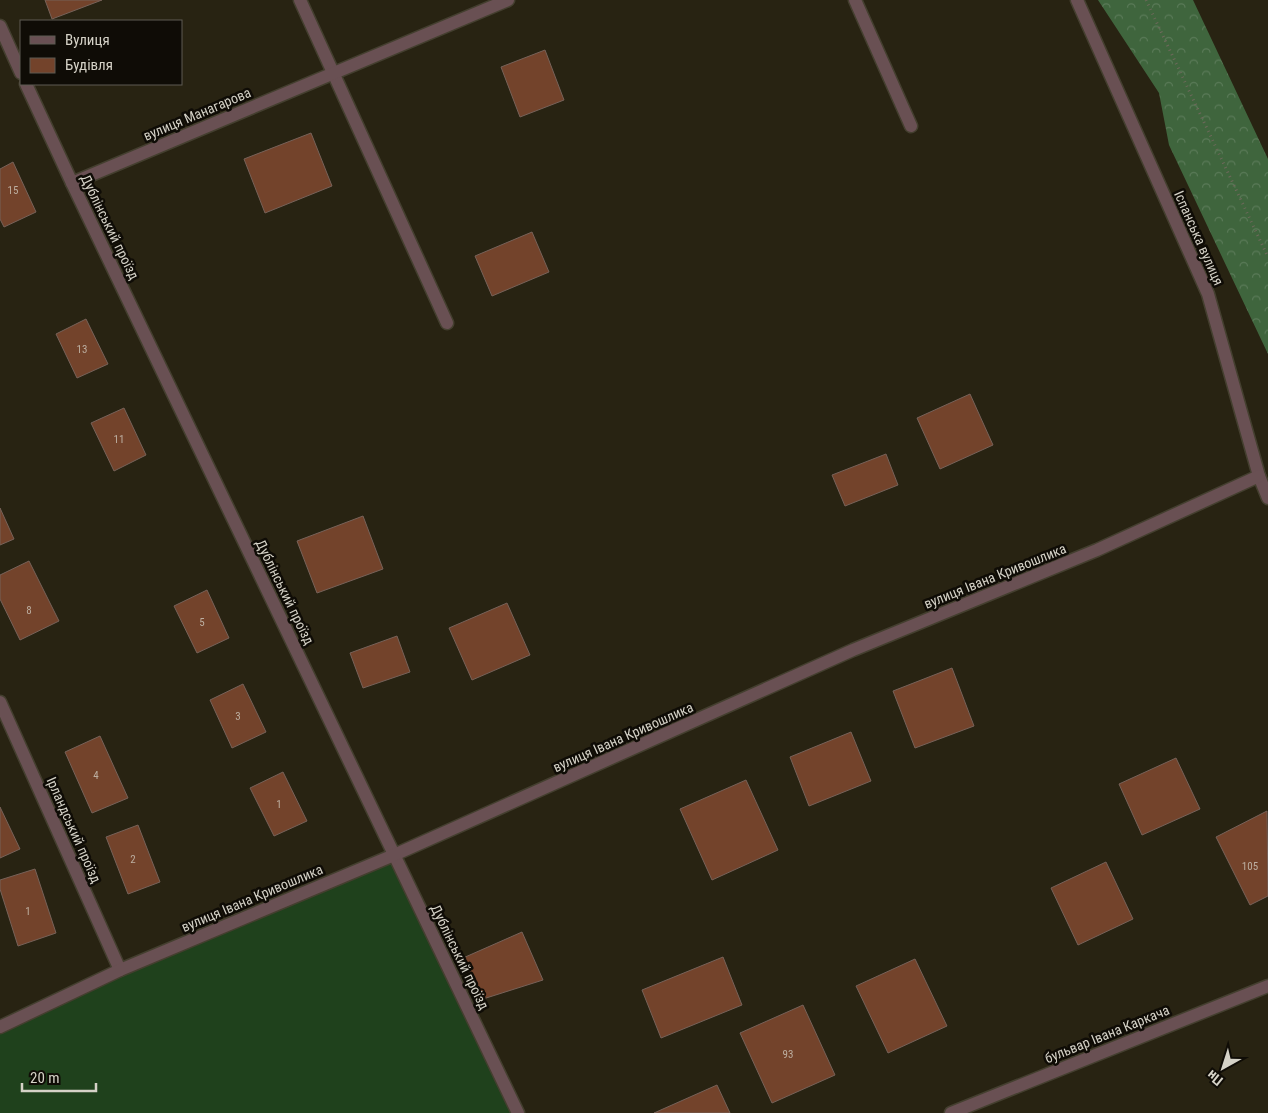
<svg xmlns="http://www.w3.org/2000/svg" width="1268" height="1113" font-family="'Roboto Condensed',sans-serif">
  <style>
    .grass { fill: #1f411c }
    .forest { fill: url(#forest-crowns) }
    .building { fill: #73432b; stroke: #776259 }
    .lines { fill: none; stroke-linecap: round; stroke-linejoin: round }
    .lane-casing { stroke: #443f2f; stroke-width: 15 }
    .street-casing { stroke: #443f2f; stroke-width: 15 }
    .path { stroke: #6d695b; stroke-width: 3; stroke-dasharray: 1 4; stroke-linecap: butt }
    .lane { stroke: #695053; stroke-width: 12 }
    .street { stroke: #695053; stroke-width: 12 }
    .labels { text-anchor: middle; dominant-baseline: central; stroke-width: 5; stroke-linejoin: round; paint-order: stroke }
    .number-label { font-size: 11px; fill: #bcaea0 }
    .street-label { font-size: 14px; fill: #d5d2c7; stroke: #0f0c06 }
  </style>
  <defs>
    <pattern id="forest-crowns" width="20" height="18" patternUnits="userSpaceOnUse" patternTransform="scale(1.25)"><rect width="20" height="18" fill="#3f653d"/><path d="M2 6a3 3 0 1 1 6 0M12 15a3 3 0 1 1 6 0" fill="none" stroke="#5a7a58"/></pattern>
  </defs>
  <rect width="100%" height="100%" fill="#282312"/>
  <polygon class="grass" points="394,855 518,1113 0,1113 0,1030"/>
  <polygon class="forest" points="1098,0 1193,0 1268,159 1268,354 1169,145 1159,93"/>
  <g class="building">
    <polygon points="45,0 102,0 52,19"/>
    <polygon points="545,50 564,100 520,117 501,67"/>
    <polygon points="311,133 332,186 265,213 244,159"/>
    <polygon points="13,162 36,212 4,227 0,219 0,169"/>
    <polygon points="532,232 549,272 492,296 475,256"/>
    <polygon points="86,319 108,364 77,378 56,334"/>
    <polygon points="970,394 993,445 940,469 917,418"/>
    <polygon points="124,408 146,455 114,471 91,423"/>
    <polygon points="886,454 898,485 845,506 832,475"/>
    <polygon points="0,508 14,539 0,545"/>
    <polygon points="363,516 383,569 317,593 297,541"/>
    <polygon points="29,561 59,621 20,640 0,599 0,575"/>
    <polygon points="207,590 229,638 197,653 174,606"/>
    <polygon points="507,603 530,655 472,680 449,628"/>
    <polygon points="397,636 410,672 363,688 350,653"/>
    <polygon points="952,668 974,726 915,748 893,691"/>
    <polygon points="243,684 266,732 232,748 210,700"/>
    <polygon points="851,732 871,781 809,806 790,757"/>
    <polygon points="100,736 128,798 92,813 65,752"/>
    <polygon points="1176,758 1200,809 1142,835 1119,784"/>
    <polygon points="283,772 307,821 274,836 250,788"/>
    <polygon points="746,780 778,850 712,880 680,809"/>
    <polygon points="0,807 20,849 0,858"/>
    <polygon points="1267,811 1268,896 1250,905 1216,837"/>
    <polygon points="138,825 160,882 128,894 106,837"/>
    <polygon points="1106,862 1133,919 1078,945 1051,888"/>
    <polygon points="35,869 56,933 18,946 0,889 0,880"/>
    <polygon points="522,932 543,980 483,999 463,958"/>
    <polygon points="723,957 742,1005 661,1038 642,990"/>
    <polygon points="915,959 947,1026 888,1053 856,986"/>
    <polygon points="803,1005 835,1075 772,1103 740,1033"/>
    <polygon points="717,1085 730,1113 654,1113"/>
  </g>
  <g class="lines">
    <g class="lane-casing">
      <polyline id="lane" points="855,0 911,126"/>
    </g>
    <g class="street-casing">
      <g id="street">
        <polyline points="300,0 447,323"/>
        <polyline points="1077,0 1208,294 1259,476 1268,498"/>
        <polyline points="0,26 21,73"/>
        <polyline points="26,84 72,183 518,1113"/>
        <polyline points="72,183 508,0"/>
        <polyline points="0,702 120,970"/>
        <polyline points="0,1027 120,970 394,855 853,650 1097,550 1259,476"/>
        <polyline points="951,1113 1268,986"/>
      </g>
    </g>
    <polyline class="path" points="1146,0 1268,257"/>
    <use href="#lane" class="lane"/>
    <use href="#street" class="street"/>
  </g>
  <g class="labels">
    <g class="number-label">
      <text x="13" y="190">15</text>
      <text x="82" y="349">13</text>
      <text x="119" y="439">11</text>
      <text x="29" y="610">8</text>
      <text x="202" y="622">5</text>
      <text x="238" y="716">3</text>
      <text x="96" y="775">4</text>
      <text x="279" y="804">1</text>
      <text x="133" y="859">2</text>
      <text x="1250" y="866">105</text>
      <text x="28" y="911">1</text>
      <text x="788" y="1054">93</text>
    </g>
    <g class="street-label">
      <text transform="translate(197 114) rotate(-23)">вулиця Манагарова</text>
      <text transform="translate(110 227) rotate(64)">Дублінський проїзд</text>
      <text transform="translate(1199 238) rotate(66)">Іспанська вулиця</text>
      <text transform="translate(995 576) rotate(-22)">вулиця Івана Кривошлика</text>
      <text transform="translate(285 592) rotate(64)">Дублінський проїзд</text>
      <text transform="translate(623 737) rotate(-24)">вулиця Івана Кривошлика</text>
      <text transform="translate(74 830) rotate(66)">Ірландський проїзд</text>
      <text transform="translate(252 898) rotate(-23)">вулиця Івана Кривошлика</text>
      <text transform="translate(460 957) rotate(64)">Дублінський проїзд</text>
      <text transform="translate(1107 1034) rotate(-22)">бульвар Івана Каркача</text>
    </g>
  </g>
  <rect x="20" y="20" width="162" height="65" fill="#0f0c06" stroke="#5e5b53"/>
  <rect x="30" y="36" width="25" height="8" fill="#695053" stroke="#5e5b53"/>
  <text x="65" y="45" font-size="15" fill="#d5d2c7">Вулиця</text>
  <rect x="30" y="58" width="25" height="15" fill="#73432b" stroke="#5e5b53"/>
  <text x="65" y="70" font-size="15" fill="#d5d2c7">Будівля</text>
  <g transform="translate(1223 1068) rotate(219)" stroke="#0f0c06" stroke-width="4" paint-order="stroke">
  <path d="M0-4L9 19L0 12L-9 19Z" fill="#d5d2c7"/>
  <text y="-8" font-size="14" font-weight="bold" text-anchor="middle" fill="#d5d2c7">Пн</text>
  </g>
  <path d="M22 1083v8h74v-8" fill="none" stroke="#d5d2c7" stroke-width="2.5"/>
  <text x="30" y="1083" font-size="15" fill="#d5d2c7" stroke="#0f0c06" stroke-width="4" paint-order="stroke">20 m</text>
</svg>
